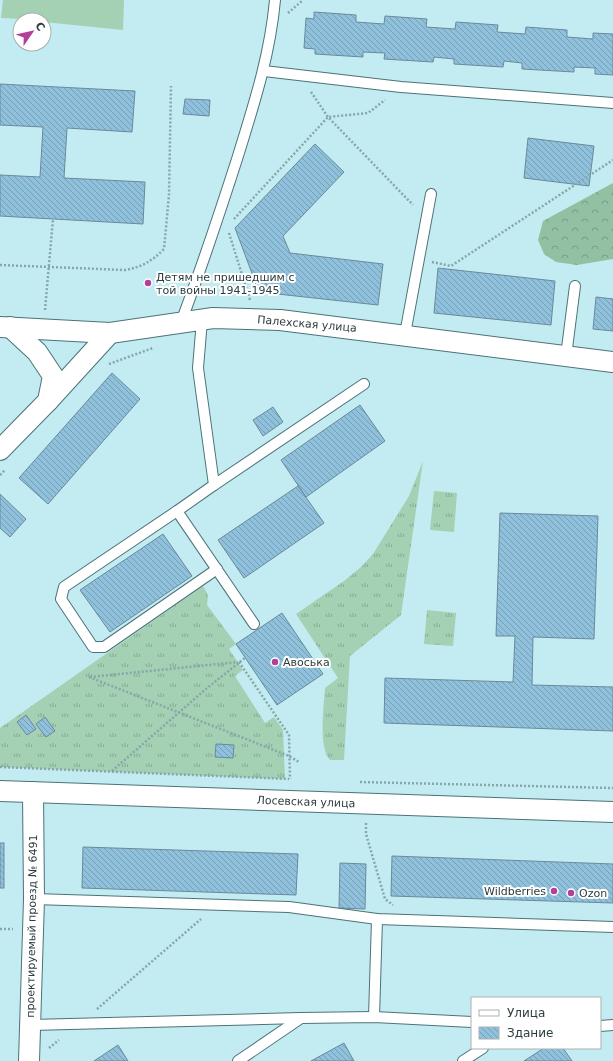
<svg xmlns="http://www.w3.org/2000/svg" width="613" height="1061" font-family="'DejaVu Sans',sans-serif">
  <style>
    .grass { fill: url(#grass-tufts) }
    .forest { fill: url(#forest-crowns) }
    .garden { fill: #a4d0b3 }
    .building { fill: url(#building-back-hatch); stroke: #6a899b }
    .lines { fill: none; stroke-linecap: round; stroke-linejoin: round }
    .service-casing { stroke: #4c7278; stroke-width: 12 }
    .minor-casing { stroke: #4c7278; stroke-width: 22 }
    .path { stroke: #86a6aa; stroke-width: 2.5; stroke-dasharray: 2 2; stroke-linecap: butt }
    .service { stroke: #fff; stroke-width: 10 }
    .minor { stroke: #fff; stroke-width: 20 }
    .poi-dot { fill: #b2409b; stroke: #fff; stroke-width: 1.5 }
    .labels { text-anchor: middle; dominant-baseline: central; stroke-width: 4; stroke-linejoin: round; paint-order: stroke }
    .poi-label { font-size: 11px; fill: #2c3c3f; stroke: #fff; text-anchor: start }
    .street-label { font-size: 11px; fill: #2c3c3f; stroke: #fff }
  </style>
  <defs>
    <pattern id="grass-tufts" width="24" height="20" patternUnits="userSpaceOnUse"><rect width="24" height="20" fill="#a4d0b3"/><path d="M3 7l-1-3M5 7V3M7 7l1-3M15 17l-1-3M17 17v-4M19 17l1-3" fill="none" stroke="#86aa93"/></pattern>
    <pattern id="forest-crowns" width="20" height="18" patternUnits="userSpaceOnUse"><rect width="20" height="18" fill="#92c0a2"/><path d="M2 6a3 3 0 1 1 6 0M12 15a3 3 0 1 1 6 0" fill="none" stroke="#779d85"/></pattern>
    <pattern id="building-back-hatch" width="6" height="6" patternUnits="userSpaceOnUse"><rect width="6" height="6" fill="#90c1dc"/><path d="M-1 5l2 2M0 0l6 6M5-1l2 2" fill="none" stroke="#769eb4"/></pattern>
  </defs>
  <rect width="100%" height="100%" fill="#c2ecf2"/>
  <g class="grass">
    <path d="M423,461L401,615L350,656L344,760H330C318,748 324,705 325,688L338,678L296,614L344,581L361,567L373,554L409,496Z"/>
    <polygon points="434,491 457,493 454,532 430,530"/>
    <polygon points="203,586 208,595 207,605 236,644 229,649 243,670 235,676 265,723 274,717 283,730 285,779 0,767 0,728"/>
    <polygon points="427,610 456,613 453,646 424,644"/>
  </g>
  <polygon class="forest" points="613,183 613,259 577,265 556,262 544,254 538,240 543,221"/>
  <polygon class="garden" points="3,0 124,0 123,30 44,22 44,20 1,18"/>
  <g class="building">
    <polygon points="314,12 356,15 356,22 384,24 385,16 427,19 426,27 455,29 456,22 498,25 497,32 525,34 526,27 567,30 567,37 593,39 593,33 613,34 613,75 595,74 595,68 574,67 574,72 522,69 522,63 504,61 503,67 454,64 454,59 434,57 433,62 384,59 385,53 363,52 363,57 315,54 315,49 304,48 306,18 314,19"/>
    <polygon points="0,84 135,91 132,132 67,128 64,178 145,182 143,224 0,216 0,175 40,177 43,127 0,125"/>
    <polygon points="185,99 210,100 209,116 183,114"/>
    <polygon points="528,138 594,146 589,186 524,178"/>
    <polygon points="315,144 344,172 283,236 290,253 383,264 378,305 259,292 235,228"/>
    <polygon points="438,268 555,281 551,325 434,313"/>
    <polygon points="596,297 613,299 613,331 593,329"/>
    <polygon points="112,373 140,399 48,504 19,478"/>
    <polygon points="360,405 385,441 306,497 281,460"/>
    <polygon points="273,407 283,422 263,436 253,420"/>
    <polygon points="298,486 324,523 244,578 218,540"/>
    <polygon points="0,494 26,519 10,537 0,528"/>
    <polygon points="500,513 598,516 594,639 533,637 532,685 613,687 613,731 384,723 385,678 513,682 515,636 496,636"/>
    <polygon points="163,534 192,576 110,632 80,590"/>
    <polygon points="282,613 323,674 277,705 236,644"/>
    <polygon points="26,715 36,729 27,735 17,722"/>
    <polygon points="45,717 55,731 46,737 36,724"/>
    <polygon points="216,744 234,745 233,758 215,757"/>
    <rect x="0" y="843" width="4" height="45"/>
    <polygon points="83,847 298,854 296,895 82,888"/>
    <polygon points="392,856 613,864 613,903 391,896"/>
    <polygon points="340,863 366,864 365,909 339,908"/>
    <polygon points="344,1043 354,1061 311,1061"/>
    <polygon points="118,1045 128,1061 94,1061"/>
    <polygon points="544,1048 563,1048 572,1061 524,1061"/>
  </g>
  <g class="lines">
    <g class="service-casing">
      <g id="service">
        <polyline points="264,71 401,87 613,103"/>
        <polyline points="202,320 198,368 214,485 177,511 254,624"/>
        <path d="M181,322C202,267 220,212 238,156C254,104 270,55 275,0"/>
        <polyline points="405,334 431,194"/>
        <polyline points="566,356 575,286"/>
        <polyline points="214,485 364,384"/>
        <polyline points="177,511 64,587 61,599 93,647 104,647 217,569"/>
        <polyline points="34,899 289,907 377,919 613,927"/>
        <polyline points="374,1017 377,919"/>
        <polyline points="31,1025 301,1018"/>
        <polyline points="600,1026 613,1025"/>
        <polyline points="238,1061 301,1018 374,1017 472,1022"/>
        <polyline points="463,1061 483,1048"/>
      </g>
    </g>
    <g class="minor-casing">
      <g id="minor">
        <polyline points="0,327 110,333 213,318 280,320 613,362"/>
        <polyline points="48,401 110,333"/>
        <polyline points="0,450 48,401 53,376 37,352 10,327"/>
        <polyline points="0,791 613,812"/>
        <polyline points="29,1061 34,899 33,792"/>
      </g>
    </g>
    <g class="path">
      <polyline points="288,13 303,0"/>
      <polyline points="311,92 328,117 413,205"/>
      <polyline points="234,219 328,117 368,113 385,100"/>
      <polyline points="229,233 250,300"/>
      <polyline points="432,262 451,266 613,160"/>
      <path d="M0,265L125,270C142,267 152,261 164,249L169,195L171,86"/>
      <polyline points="45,310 53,219"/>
      <polyline points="109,364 153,348"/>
      <polyline points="0,475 5,470"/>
      <polyline points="239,662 289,735 290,779"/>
      <polyline points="89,677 289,756 299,762"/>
      <polyline points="90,677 238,662"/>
      <polyline points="0,767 289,779"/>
      <polyline points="112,771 207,688 245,658"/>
      <polyline points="360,782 613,788"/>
      <polyline points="366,823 366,834 385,899 393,905"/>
      <polyline points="0,929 13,929"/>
      <polyline points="97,1009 201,919"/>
      <polyline points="49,1048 59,1040"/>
    </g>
    <use href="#service" class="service"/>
    <use href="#minor" class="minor"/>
  </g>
  <g class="poi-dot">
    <circle cx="148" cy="283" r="4"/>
    <circle cx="275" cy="662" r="4"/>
    <circle cx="554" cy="891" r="4"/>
    <circle cx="571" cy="893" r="4"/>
  </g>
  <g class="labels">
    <g class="poi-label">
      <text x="156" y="277">Детям не пришедшим с<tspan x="156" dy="13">той войны 1941-1945</tspan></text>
      <text x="283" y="662">Авоська</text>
      <text x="546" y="891" text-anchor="end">Wildberries</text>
      <text x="579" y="893">Ozon</text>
    </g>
    <g class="street-label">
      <text transform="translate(307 324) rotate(5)">Палехская улица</text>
      <text transform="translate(306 802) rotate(2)">Лосевская улица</text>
      <text transform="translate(32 926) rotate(-89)">проектируемый проезд № 6491</text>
    </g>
  </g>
  <rect x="471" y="997" width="130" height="52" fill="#ffffff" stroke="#abb1b2"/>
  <rect x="479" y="1010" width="20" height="6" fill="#ffffff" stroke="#abb1b2"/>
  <text x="507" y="1017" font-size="12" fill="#2c3c3f">Улица</text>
  <rect x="479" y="1027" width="20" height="12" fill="url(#building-back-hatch)" stroke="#abb1b2"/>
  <text x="507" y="1037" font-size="12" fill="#2c3c3f">Здание</text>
  <g transform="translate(32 32) rotate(56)"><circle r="19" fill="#ffffff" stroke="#abb1b2"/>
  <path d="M0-3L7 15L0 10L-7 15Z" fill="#b2409b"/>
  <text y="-6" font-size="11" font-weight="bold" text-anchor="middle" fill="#2c3c3f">С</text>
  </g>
</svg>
